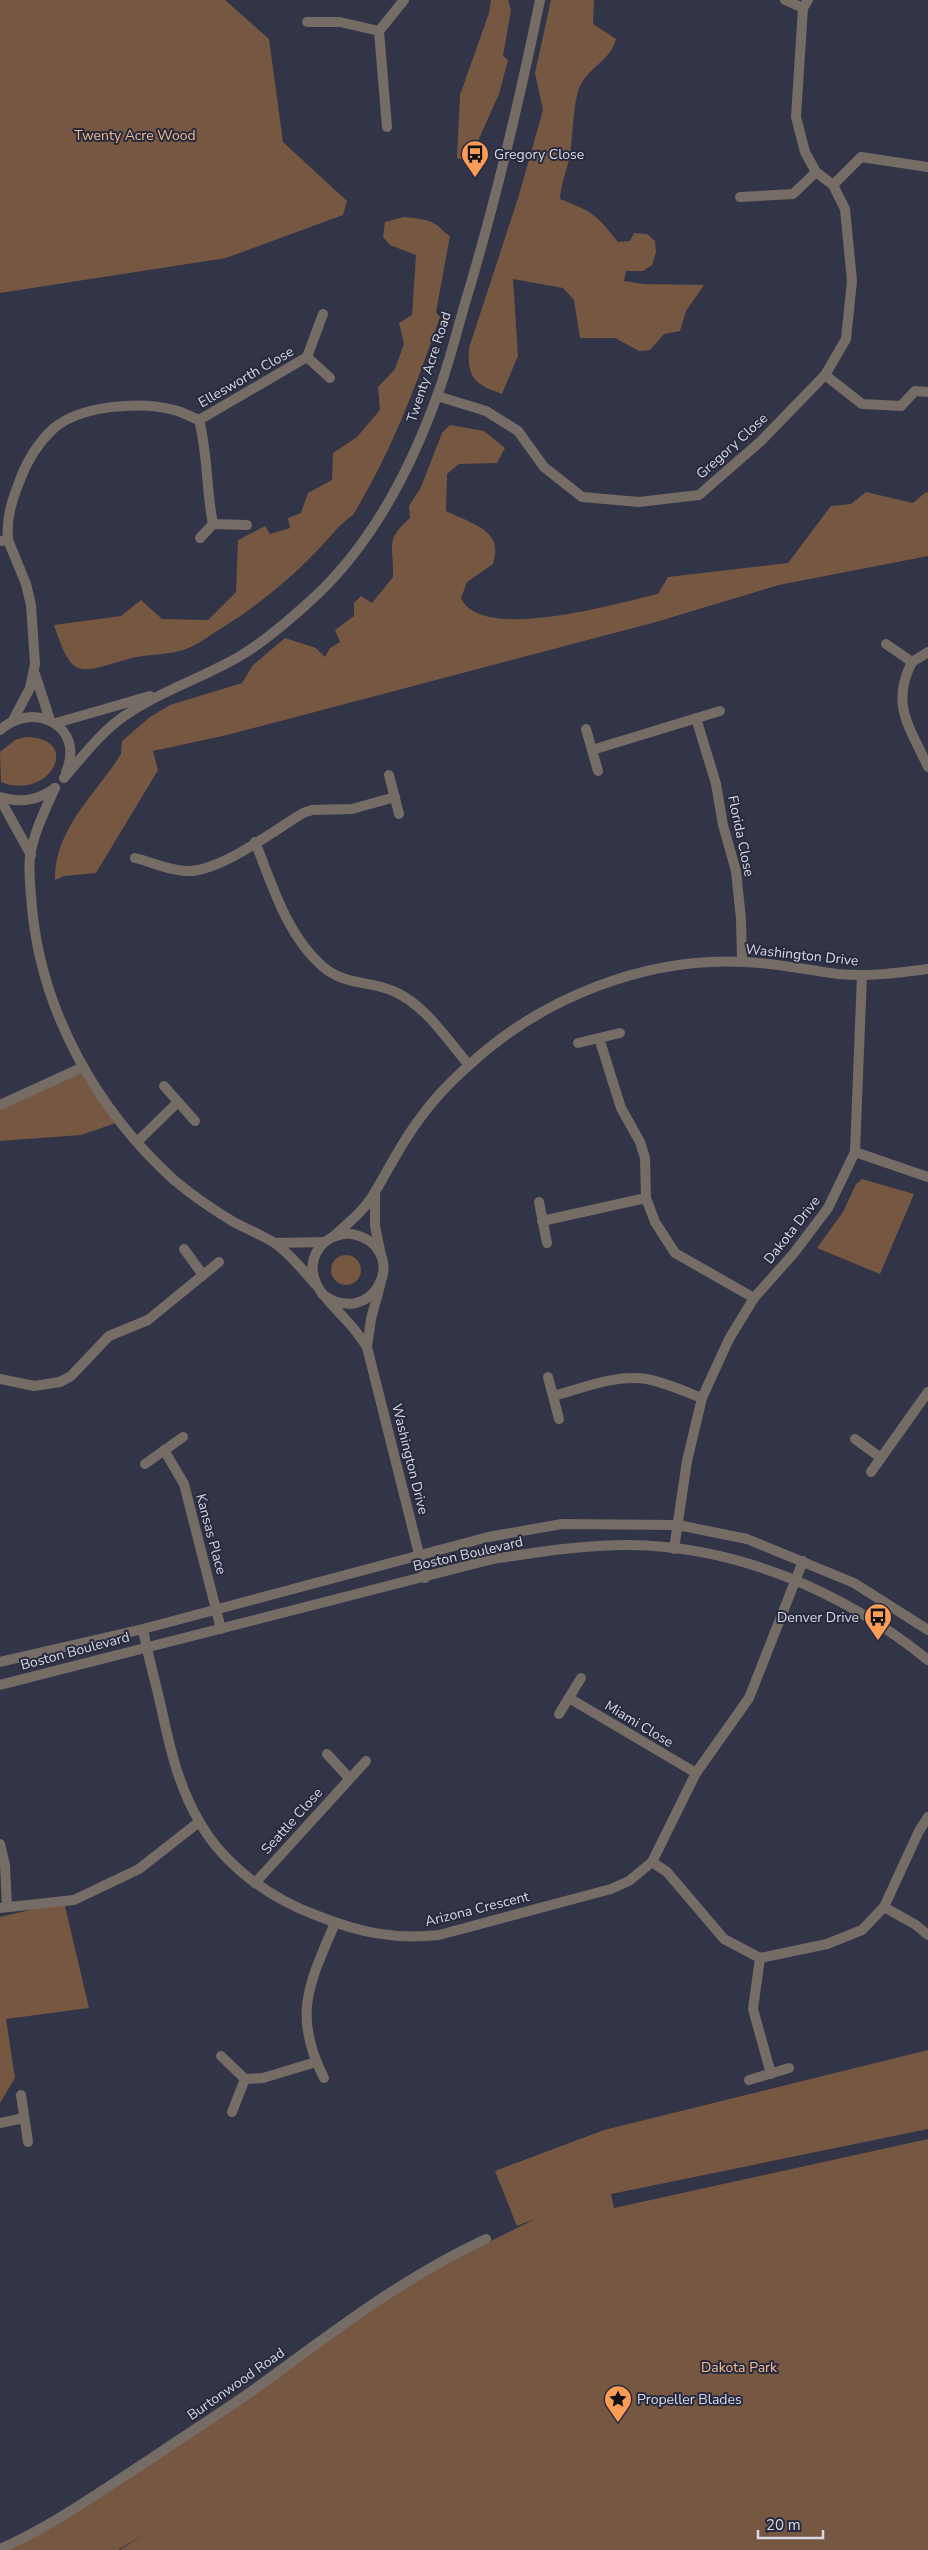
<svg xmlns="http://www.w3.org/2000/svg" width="928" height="2550" font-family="'Nunito Sans',sans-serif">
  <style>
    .green { fill: #765742 }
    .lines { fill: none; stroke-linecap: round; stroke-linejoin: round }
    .minor { stroke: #766c66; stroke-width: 10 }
    .tertiary { stroke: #766c66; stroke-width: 10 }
    .labels { text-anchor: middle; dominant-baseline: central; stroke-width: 4; stroke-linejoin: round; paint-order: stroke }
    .park-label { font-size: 14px; fill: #f4b991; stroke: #282a3d }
    .poi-label { font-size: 14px; fill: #d7d9e5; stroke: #282a3d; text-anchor: start }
    .street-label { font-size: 14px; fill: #d7d9e5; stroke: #282a3d }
  </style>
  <rect width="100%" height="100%" fill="#323448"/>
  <g class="green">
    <polygon points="0,0 225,0 269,39 283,142 347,201 343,215 226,258 0,293"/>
    <polygon points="491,0 508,0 511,10 503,56 508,60 499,94 469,161 457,158 460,95 489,13"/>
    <path d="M551,0H594L593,24L616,39C611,60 590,66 580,86C573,101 573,137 570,155C567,170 561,183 560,199C593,212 596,214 618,242L630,241L634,233L647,234L655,241L656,252L652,265L643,271H626L624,281L644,284L704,285L686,311L680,331L664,334L650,350L639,351L615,338H580L574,300L563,288L513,279L518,356L502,394C475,384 467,379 469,348L519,195L543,110L535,73Z"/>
    <path d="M404,217C415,218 428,219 437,225C442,229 444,233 450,236L436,312L440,317C416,386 391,453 353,515C338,525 328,540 315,553C286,583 253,609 217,631C209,636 200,643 191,647C172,656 152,653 132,658C78,673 73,682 54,625L121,616L141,600L162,619L208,620L236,592L238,540L265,526L270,534L290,528L288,518L301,513L308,493L332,480L333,453L357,437L380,410L378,387L395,369L404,344L399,323L412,315L416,255L390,245L383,237L385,222Z"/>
    <path d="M450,425L484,431L505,448L497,463L459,464L447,474L446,511C461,519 495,528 495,548C496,553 494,559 493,564L467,582L461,598C481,644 621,602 658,594L668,577L788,563L831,506L851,504L866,492L913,503L926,492L928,493V556L779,585L656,622L227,735L153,751L158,770L96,873L64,876L55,880C54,829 96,794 121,754L122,741L150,717L170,705L242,683L253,665L285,638L316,648L325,657L330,648L340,642L335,630L354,616V603L361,596L372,603L393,577C394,545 384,541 410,518L409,506L421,487L442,433Z"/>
    <path d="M25,737C84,737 50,802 1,782L0,752L15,740Z"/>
    <polygon points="83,1067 119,1122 81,1135 0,1141 0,1105"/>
    <polygon points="862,1179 914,1194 880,1274 817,1248 843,1212 856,1184"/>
    <circle cx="346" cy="1270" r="15"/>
    <polygon points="64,1902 89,2008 6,2019 15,2078 0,2103 0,1917"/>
    <polygon points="928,2050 928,2129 611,2194 614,2208 928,2139 928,2550 120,2550 145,2534 118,2550 0,2550 27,2537 394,2289 537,2218 517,2226 495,2171 604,2130"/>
  </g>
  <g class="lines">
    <g class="minor">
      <polyline points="785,0 803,8"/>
      <polyline points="307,22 340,22 379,31"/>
      <polyline points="387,127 379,31 404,0"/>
      <polyline points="833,185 861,157 928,167"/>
      <polyline points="740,197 793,194 816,172"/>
      <polyline points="307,357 330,378"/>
      <polyline points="825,375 862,404 901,406 915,391 928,392"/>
      <polyline points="437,396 486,411 518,431 544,467 582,497 639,502 699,495 761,441 825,375 846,339 852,281 845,209 833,185 816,172 805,152 796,117 803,8 808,0"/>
      <path d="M199,420C208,454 206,490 213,524"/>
      <polyline points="200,538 213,524 247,525"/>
      <path d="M8,540C6,518 12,500 20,480C27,461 38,443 53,429C80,405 141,401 174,410C183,412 191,417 199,420L307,357L323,314"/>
      <polyline points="0,541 8,540 26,584 31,605 35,664 30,688 12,722"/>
      <path d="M886,644L912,662C890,705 910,727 928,767"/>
      <polyline points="912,662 928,652"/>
      <polyline points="35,674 50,720"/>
      <polyline points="696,718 716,784 723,825 736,871 741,919 742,962"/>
      <polyline points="586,729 598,771"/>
      <polyline points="592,750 720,711"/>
      <polyline points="389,775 399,814"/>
      <path d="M255,842C273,886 286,934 322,966C345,986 368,980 393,991C425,1004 447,1040 469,1065"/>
      <path d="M135,858C152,862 170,871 187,871C220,872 275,830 303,813L312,810L352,809L395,797"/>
      <polyline points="599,1038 621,1108 640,1142 645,1158 646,1198 655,1222 675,1253 754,1298"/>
      <polyline points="578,1043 620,1033"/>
      <polyline points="164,1086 195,1121"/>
      <polyline points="0,1105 83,1067"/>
      <polyline points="137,1142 178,1102"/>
      <polyline points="855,1152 928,1177"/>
      <polyline points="375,1194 375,1226 381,1255"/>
      <polyline points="539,1202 547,1243"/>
      <polyline points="542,1221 646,1198"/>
      <path d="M334,1236C348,1223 365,1210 375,1192C389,1168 401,1144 418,1121C432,1101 450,1082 468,1066C541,998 645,957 744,962C776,963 806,970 838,974C868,977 898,973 928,969"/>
      <polyline points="184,1249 203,1275"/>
      <polyline points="548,1377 559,1419"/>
      <polyline points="0,1379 34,1386 60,1382 71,1376 109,1336 148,1320 219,1262"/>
      <path d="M553,1396C583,1388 616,1374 647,1379C666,1383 684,1391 702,1398"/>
      <polyline points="855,1439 881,1458"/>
      <polyline points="164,1450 184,1484 221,1629"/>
      <polyline points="145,1464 183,1437"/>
      <polyline points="871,1472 928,1392"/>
      <polyline points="674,1549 687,1461 702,1398 729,1339 754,1298 794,1253 828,1208 855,1152 862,975"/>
      <path d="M143,1629C148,1657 156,1683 162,1711C170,1749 179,1787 199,1821C224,1866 271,1899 318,1916C358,1932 395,1940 439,1935L611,1889L629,1881L652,1862L696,1773L749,1698L803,1561"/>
      <polyline points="569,1698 696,1773"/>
      <polyline points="559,1714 581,1678"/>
      <polyline points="327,1754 349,1778"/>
      <polyline points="0,1844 5,1865 7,1907"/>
      <polyline points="652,1862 667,1872 724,1939 760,1958 827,1944 862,1930 884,1907 919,1831 928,1817"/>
      <polyline points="255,1883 366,1761"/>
      <polyline points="884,1907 916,1925 928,1935"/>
      <polyline points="0,1908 74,1900 139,1869 199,1822"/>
      <polyline points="760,1958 753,2009 771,2074"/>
      <polyline points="221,2056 245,2079 232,2112"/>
      <path d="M324,2078C292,2015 309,1984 335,1923"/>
      <polyline points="245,2079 263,2078 316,2062"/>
      <polyline points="749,2080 789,2068"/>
      <polyline points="21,2095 28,2142"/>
      <polyline points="0,2123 24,2118"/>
      <path d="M0,2549C54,2525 102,2490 152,2458C185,2435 220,2414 252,2391C328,2336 401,2278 486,2239"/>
    </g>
    <g class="tertiary">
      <polyline points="56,723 150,696"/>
      <path d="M0,730C33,700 86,726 66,772"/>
      <path d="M64,778C81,758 99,735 120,719C157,692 201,679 240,656C264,642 287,622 308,603C369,549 410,471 437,396C450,362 458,325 469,290C497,195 520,98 540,0"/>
      <path d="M55,788C45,810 34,832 30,856C28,873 31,891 32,908C42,1013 97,1110 174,1180C192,1195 212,1209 232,1221C246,1229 263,1235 276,1244C291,1255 303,1270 315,1284"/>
      <path d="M0,797C21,803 37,801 55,788"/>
      <polyline points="0,799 31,855"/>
      <polyline points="275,1243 324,1242"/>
      <polyline points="381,1282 371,1319 367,1347 425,1578"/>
      <path d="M322,1294C371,1330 409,1257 362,1237C353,1233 344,1233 336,1236C328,1238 320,1245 316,1253C303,1281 329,1301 346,1320C354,1328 361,1338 367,1347"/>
      <polyline points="0,1662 143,1629 488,1537 562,1524 678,1525 747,1539 854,1583 928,1630"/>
      <path d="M0,1685L493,1559C539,1552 583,1545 629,1545C738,1546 844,1592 928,1660"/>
    </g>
  </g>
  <defs>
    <g id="bus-pin" transform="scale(1.4375)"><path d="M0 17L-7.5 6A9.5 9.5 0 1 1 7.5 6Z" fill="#fd9d55" stroke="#282a3d"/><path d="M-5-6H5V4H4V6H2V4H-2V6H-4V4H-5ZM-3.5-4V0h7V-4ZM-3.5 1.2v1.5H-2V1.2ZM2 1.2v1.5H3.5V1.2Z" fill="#111"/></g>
    <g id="sight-pin" transform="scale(1.4375)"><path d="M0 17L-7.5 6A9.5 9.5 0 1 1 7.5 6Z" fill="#fd9d55" stroke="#282a3d"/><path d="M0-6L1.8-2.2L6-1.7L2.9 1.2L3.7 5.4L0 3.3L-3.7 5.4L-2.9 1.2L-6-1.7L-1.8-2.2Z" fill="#111"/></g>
  </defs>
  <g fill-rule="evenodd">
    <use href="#bus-pin" x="475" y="154"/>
    <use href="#bus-pin" x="878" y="1617"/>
    <use href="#sight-pin" x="618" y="2399"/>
  </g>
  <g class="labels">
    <g class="park-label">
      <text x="135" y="135">Twenty Acre Wood</text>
      <text x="739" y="2367">Dakota Park</text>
    </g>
    <g class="poi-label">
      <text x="494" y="154">Gregory Close</text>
      <text x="859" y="1617" text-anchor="end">Denver Drive</text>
      <text x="637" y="2399">Propeller Blades</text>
    </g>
    <g class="street-label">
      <text transform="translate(429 367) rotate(-72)">Twenty Acre Road</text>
      <text transform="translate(246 377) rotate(-30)">Ellesworth Close</text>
      <text transform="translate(732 446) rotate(-42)">Gregory Close</text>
      <text transform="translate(741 836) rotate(78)">Florida Close</text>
      <text transform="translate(802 955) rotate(6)">Washington Drive</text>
      <text transform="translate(792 1230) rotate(-52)">Dakota Drive</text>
      <text transform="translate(410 1459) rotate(76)">Washington Drive</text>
      <text transform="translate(211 1534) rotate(75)">Kansas Place</text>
      <text transform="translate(468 1554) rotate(-13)">Boston Boulevard</text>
      <text transform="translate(75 1651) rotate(-15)">Boston Boulevard</text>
      <text transform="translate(639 1724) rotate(31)">Miami Close</text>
      <text transform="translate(292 1821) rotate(-48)">Seattle Close</text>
      <text transform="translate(477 1909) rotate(-14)">Arizona Crescent</text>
      <text transform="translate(236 2384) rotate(-35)">Burtonwood Road</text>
    </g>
  </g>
  <path d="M758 2530v8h65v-8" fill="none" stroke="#d7d9e5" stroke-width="2.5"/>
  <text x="766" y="2530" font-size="15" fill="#d7d9e5" stroke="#282a3d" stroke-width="4" paint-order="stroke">20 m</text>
</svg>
